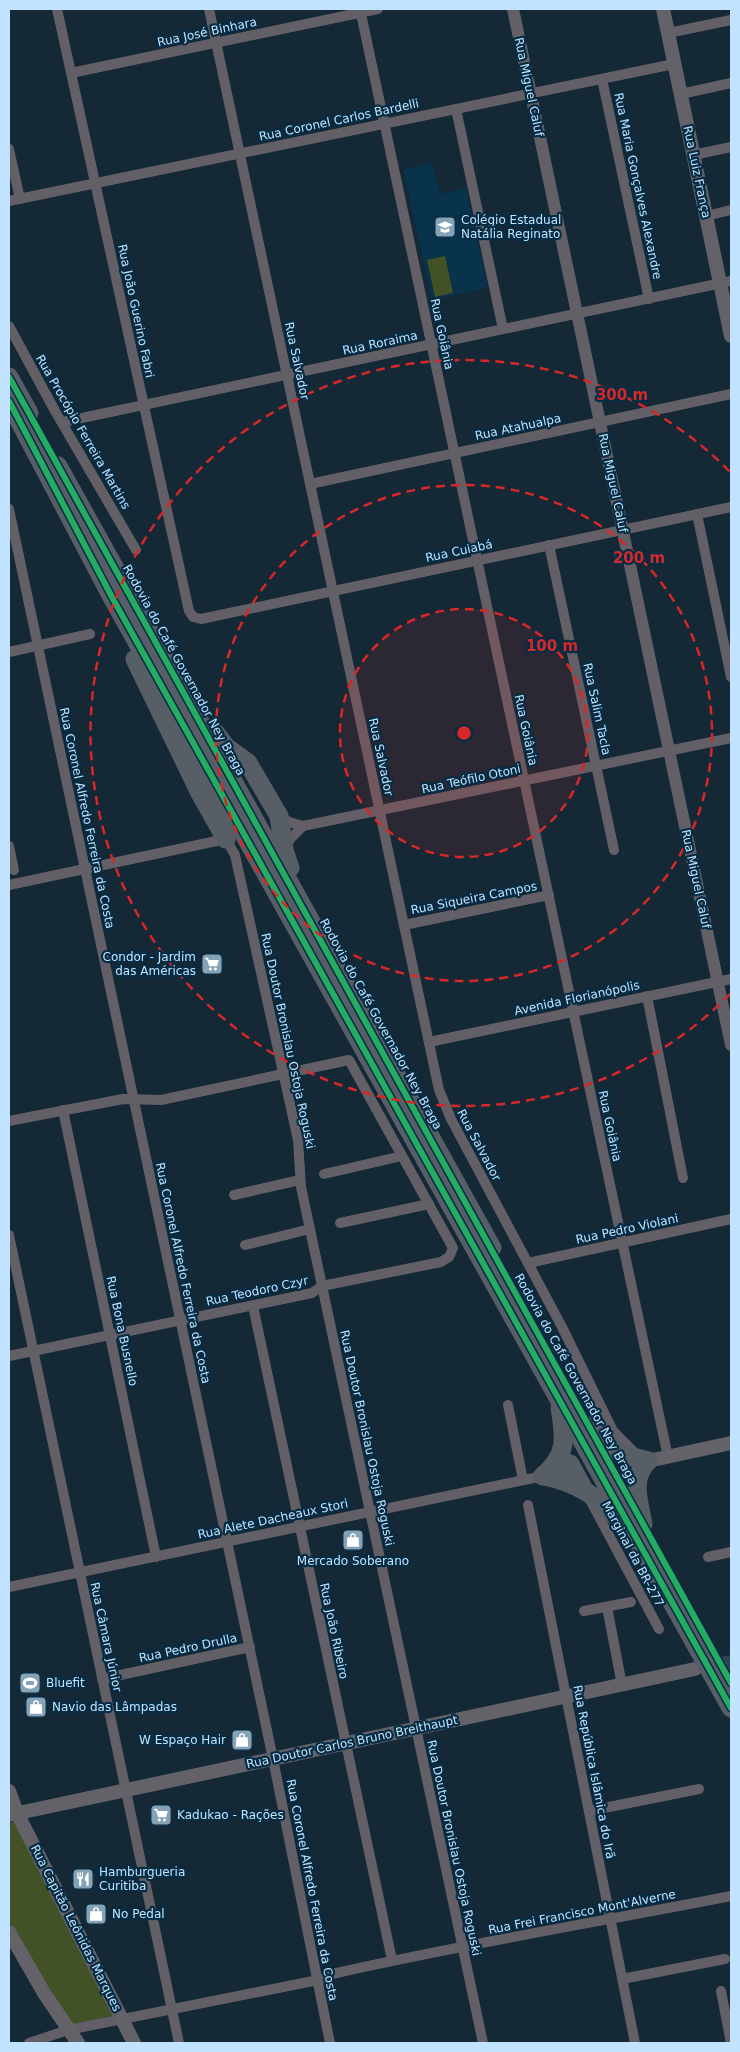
<svg xmlns="http://www.w3.org/2000/svg" width="740" height="2052" font-family="'DejaVu Sans',sans-serif">
  <style>
    .built { fill: #09324b }
    .green { fill: #425126 }
    .lines { fill: none; stroke-linecap: round; stroke-linejoin: round }
    .secondary-tunnel { stroke: #2e4454; stroke-width: 14; stroke-dasharray: 14 7; stroke-linecap: butt }
    .minor { stroke: #625f66; stroke-width: 10 }
    .tertiary { stroke: #625f66; stroke-width: 12 }
    .secondary { stroke: #636269; stroke-width: 14 }
    .motorway { stroke: #575e66; stroke-width: 19 }
    .cycleway-casing { stroke: #062c44; stroke-width: 9 }
    .cycleway { stroke: #26ab63; stroke-width: 6 }
    .ring { fill: none; stroke: #d62828; stroke-width: 2.5; stroke-dasharray: 9 6 }
    .labels { text-anchor: middle; dominant-baseline: central; stroke-width: 4.5; stroke-linejoin: round; paint-order: stroke }
    .street-label { font-size: 12px; fill: #c2e3fd; stroke: #062c44 }
    .poi-label { font-size: 12px; fill: #c2e3fd; stroke: #062c44; text-anchor: start }
    .centre { fill: #d62828; stroke: #062c44; stroke-width: 2.5 }
    .ring-label { font-size: 15px; text-anchor: middle; font-weight: bold; fill: #d62828; stroke: #062c44; stroke-width: 4.5; stroke-linejoin: round; paint-order: stroke }
  </style>
  <rect width="100%" height="100%" fill="#142836"/>
  <polygon class="built" points="432,162 440,194 466,188 488,288 432,300 403,169"/>
  <g class="green">
    <polygon points="445,256 453,293 435,297 427,260"/>
    <polygon points="14,1822 115,2015 72,2025 13,1930 9,1920 9,1823"/>
  </g>
  <g class="lines">
    <polyline class="secondary-tunnel" points="700,1668 731,1662"/>
    <g class="minor">
      <polyline points="57,9 189,611 193,617 201,619 731,507"/>
      <polyline points="209,9 439,1090 451,1119 562,1327 613,1431 633,1451"/>
      <polyline points="360,9 668,1457"/>
      <polyline points="668,33 731,20"/>
      <polyline points="71,73 378,9"/>
      <polyline points="602,79 649,299"/>
      <polyline points="681,94 731,83"/>
      <polyline points="456,109 503,329"/>
      <polyline points="9,149 20,199"/>
      <polyline points="693,155 731,147"/>
      <polyline points="9,201 674,64"/>
      <polyline points="706,216 731,210"/>
      <polyline points="9,326 55,411 136,550"/>
      <polyline points="63,422 731,281"/>
      <polyline points="310,484 731,394"/>
      <polyline points="9,509 273,1759 330,2043"/>
      <polyline points="697,514 731,677"/>
      <polyline points="549,545 614,850"/>
      <polyline points="9,652 90,634"/>
      <polyline points="279,816 289,822 303,826 731,738"/>
      <polyline points="9,846 14,870"/>
      <polyline points="285,848 291,838 303,826"/>
      <polyline points="9,885 226,839 235,855 298,1140 301,1187 483,2043"/>
      <polyline points="404,925 549,895"/>
      <polyline points="647,996 683,1178"/>
      <polyline points="429,1042 731,979"/>
      <polyline points="63,1110 156,1557"/>
      <polyline points="9,1121 123,1099 161,1100 349,1060 453,1248 449,1257 441,1262 322,1286 312,1293 9,1356"/>
      <polyline points="324,1174 402,1156"/>
      <polyline points="234,1195 300,1180"/>
      <polyline points="340,1223 429,1204"/>
      <polyline points="9,1235 179,2043"/>
      <polyline points="245,1245 310,1229"/>
      <polyline points="528,1263 731,1219"/>
      <polyline points="253,1306 392,1960"/>
      <polyline points="508,1405 523,1480"/>
      <polyline points="589,1498 659,1629"/>
      <polyline points="528,1505 635,2043"/>
      <polyline points="708,1557 731,1552"/>
      <polyline points="9,1587 543,1476"/>
      <polyline points="607,1607 622,1685"/>
      <polyline points="584,1611 631,1602"/>
      <polyline points="102,1679 250,1647"/>
      <polyline points="589,1811 699,1789"/>
      <polyline points="622,1979 725,1959"/>
      <polyline points="721,1991 731,2043"/>
      <path d="M29,2043L68,2030L318,1980L332,1974C464,1944 598,1922 731,1896"/>
    </g>
    <polyline class="tertiary" points="513,9 731,1045"/>
    <g class="secondary">
      <polyline points="663,9 731,336"/>
      <polyline points="648,1461 731,1443"/>
      <polyline points="9,1791 17,1813 134,2043"/>
      <polyline points="9,1815 695,1669"/>
      <polyline points="9,1932 44,1993 78,2043"/>
    </g>
    <g class="motorway">
      <polyline points="9,377 29,413"/>
      <polyline points="9,401 113,599 731,1708"/>
      <polyline points="58,466 492,1248"/>
      <polyline points="135,659 200,793 226,839"/>
      <polyline points="214,731 226,747 248,763 279,816 284,850 290,868"/>
      <polyline points="590,1426 621,1454 648,1461"/>
      <polyline points="558,1460 570,1464 584,1490"/>
      <path d="M543,1476C576,1482 599,1497 621,1522"/>
      <path d="M543,1476C568,1454 565,1438 560,1408"/>
      <path d="M643,1524C639,1502 630,1478 648,1461"/>
    </g>
    <g class="cycleway-casing">
      <g id="cycleway">
        <polyline points="9,377 731,1683"/>
        <polyline points="9,401 113,599 731,1708"/>
      </g>
    </g>
    <use href="#cycleway" class="cycleway"/>
  </g>
  <circle cx="464" cy="733" r="124" fill="#d62828" fill-opacity=".12"/>
  <g class="ring">
    <circle cx="464" cy="733" r="124"/>
    <circle cx="464" cy="733" r="248"/>
    <path d="M730 994A373 373 0 1 1 730 472"/>
  </g>
  <defs>
    <g id="school-square" transform="scale(1.125)"><rect x="-9" y="-9" width="18" height="18" rx="4" fill="#85a2b7" stroke="#062c44"/><path d="M0-5L7-2L0 1L-7-2ZM-4 1L0 2.5L4 1V4Q0 6-4 4Z" fill="#fff"/></g>
    <g id="supermarket-square" transform="scale(1.125)"><rect x="-9" y="-9" width="18" height="18" rx="4" fill="#85a2b7" stroke="#062c44"/><path d="M-6-5.5h2.5l.6 2H6L4.5 2H-2.5L-4.4-4H-6ZM-1.5 3.2a1.3 1.3 0 1 0 .1 0ZM3 3.2a1.3 1.3 0 1 0 .1 0Z" fill="#fff"/></g>
    <g id="shop-square" transform="scale(1.125)"><rect x="-9" y="-9" width="18" height="18" rx="4" fill="#85a2b7" stroke="#062c44"/><path d="M-5-2.5h2.3a2.7 3.5 0 0 1 5.4 0H5L5.5 6h-11ZM-1.5-2.5h3a1.5 2.3 0 0 0-3 0Z" fill="#fff"/></g>
    <g id="stadium-square" transform="scale(1.125)"><rect x="-9" y="-9" width="18" height="18" rx="4" fill="#85a2b7" stroke="#062c44"/><path d="M0-5a6.5 5 0 1 0 0 10a6.5 5 0 1 0 0-10ZM-3.5-1.8h7v3.6h-7Z" fill="#fff"/></g>
    <g id="restaurant-square" transform="scale(1.125)"><rect x="-9" y="-9" width="18" height="18" rx="4" fill="#85a2b7" stroke="#062c44"/><path d="M-5-6h1v4h1v-4h1v4h1v-4h1v5L-1.5 .5V6h-2V.5L-5-1ZM5-6V6H3V1.5H1.5Q1.5-4 5-6Z" fill="#fff"/></g>
  </defs>
  <g fill-rule="evenodd">
    <use href="#school-square" x="445" y="227"/>
    <use href="#supermarket-square" x="212" y="964"/>
    <use href="#shop-square" x="353" y="1540"/>
    <use href="#stadium-square" x="30" y="1683"/>
    <use href="#shop-square" x="36" y="1707"/>
    <use href="#shop-square" x="242" y="1740"/>
    <use href="#supermarket-square" x="161" y="1815"/>
    <use href="#restaurant-square" x="83" y="1879"/>
    <use href="#shop-square" x="96" y="1914"/>
  </g>
  <g class="labels">
    <g class="street-label">
      <text transform="translate(207 32) rotate(-12)">Rua José Binhara</text>
      <text transform="translate(529 87) rotate(78)">Rua Miguel Caluf</text>
      <text transform="translate(339 120) rotate(-12)">Rua Coronel Carlos Bardelli</text>
      <text transform="translate(697 172) rotate(78)">Rua Luiz França</text>
      <text transform="translate(638 186) rotate(78)">Rua Maria Gonçalves Alexandre</text>
      <text transform="translate(136 311) rotate(78)">Rua João Guerino Fabri</text>
      <text transform="translate(442 334) rotate(78)">Rua Goiânia</text>
      <text transform="translate(380 343) rotate(-12)">Rua Roraima</text>
      <text transform="translate(297 361) rotate(78)">Rua Salvador</text>
      <text transform="translate(518 427) rotate(-12)">Rua Atahualpa</text>
      <text transform="translate(83 432) rotate(60)">Rua Procópio Ferreira Martins</text>
      <text transform="translate(613 483) rotate(78)">Rua Miguel Caluf</text>
      <text transform="translate(459 551) rotate(-12)">Rua Cuiabá</text>
      <text transform="translate(184 670) rotate(61)">Rodovia do Café Governador Ney Braga</text>
      <text transform="translate(597 709) rotate(78)">Rua Salim Tacla</text>
      <text transform="translate(526 730) rotate(78)">Rua Goiânia</text>
      <text transform="translate(381 757) rotate(78)">Rua Salvador</text>
      <text transform="translate(471 779) rotate(-12)">Rua Teófilo Otoni</text>
      <text transform="translate(87 818) rotate(78)">Rua Coronel Alfredo Ferreira da Costa</text>
      <text transform="translate(696 879) rotate(78)">Rua Miguel Caluf</text>
      <text transform="translate(474 898) rotate(-11)">Rua Siqueira Campos</text>
      <text transform="translate(577 998) rotate(-12)">Avenida Florianópolis</text>
      <text transform="translate(381 1024) rotate(61)">Rodovia do Café Governador Ney Braga</text>
      <text transform="translate(288 1041) rotate(78)">Rua Doutor Bronislau Ostoja Roguski</text>
      <text transform="translate(610 1126) rotate(78)">Rua Goiânia</text>
      <text transform="translate(479 1145) rotate(62)">Rua Salvador</text>
      <text transform="translate(627 1229) rotate(-12)">Rua Pedro Violani</text>
      <text transform="translate(183 1273) rotate(78)">Rua Coronel Alfredo Ferreira da Costa</text>
      <text transform="translate(257 1291) rotate(-12)">Rua Teodoro Czyr</text>
      <text transform="translate(122 1331) rotate(78)">Rua Bona Busnello</text>
      <text transform="translate(576 1379) rotate(61)">Rodovia do Café Governador Ney Braga</text>
      <text transform="translate(367 1438) rotate(78)">Rua Doutor Bronislau Ostoja Roguski</text>
      <text transform="translate(273 1519) rotate(-12)">Rua Alete Dacheaux Stori</text>
      <text transform="translate(633 1554) rotate(62)">Marginal da BR-277</text>
      <text transform="translate(334 1631) rotate(78)">Rua João Ribeiro</text>
      <text transform="translate(106 1637) rotate(78)">Rua Câmara Júnior</text>
      <text transform="translate(188 1648) rotate(-12)">Rua Pedro Drulla</text>
      <text transform="translate(352 1742) rotate(-12)">Rua Doutor Carlos Bruno Breithaupt</text>
      <text transform="translate(594 1772) rotate(79)">Rua República Islâmica do Irã</text>
      <text transform="translate(454 1848) rotate(78)">Rua Doutor Bronislau Ostoja Roguski</text>
      <text transform="translate(312 1890) rotate(79)">Rua Coronel Alfredo Ferreira da Costa</text>
      <text transform="translate(582 1912) rotate(-11)">Rua Frei Francisco Mont'Alverne</text>
      <text transform="translate(76 1928) rotate(63)">Rua Capitão Leônidas Marques</text>
    </g>
    <g class="poi-label">
      <text x="461" y="220">Colégio Estadual<tspan x="461" dy="14">Natália Reginato</tspan></text>
      <text x="196" y="957" text-anchor="end">Condor - Jardim<tspan x="196" dy="14">das Américas</tspan></text>
      <text x="353" y="1561" text-anchor="middle">Mercado Soberano</text>
      <text x="46" y="1683">Bluefit</text>
      <text x="52" y="1707">Navio das Lâmpadas</text>
      <text x="226" y="1740" text-anchor="end">W Espaço Hair</text>
      <text x="177" y="1815">Kadukao - Rações</text>
      <text x="99" y="1872">Hamburgueria<tspan x="99" dy="14">Curitiba</tspan></text>
      <text x="112" y="1914">No Pedal</text>
    </g>
  </g>
  <circle cx="464" cy="733" r="8" class="centre"/>
  <g class="ring-label">
    <text x="622" y="400">300 m</text>
    <text x="639" y="563">200 m</text>
    <text x="552" y="651">100 m</text>
  </g>
  <rect width="740" height="2052" fill="none" stroke="#c2e3fd" stroke-width="20"/>
</svg>
